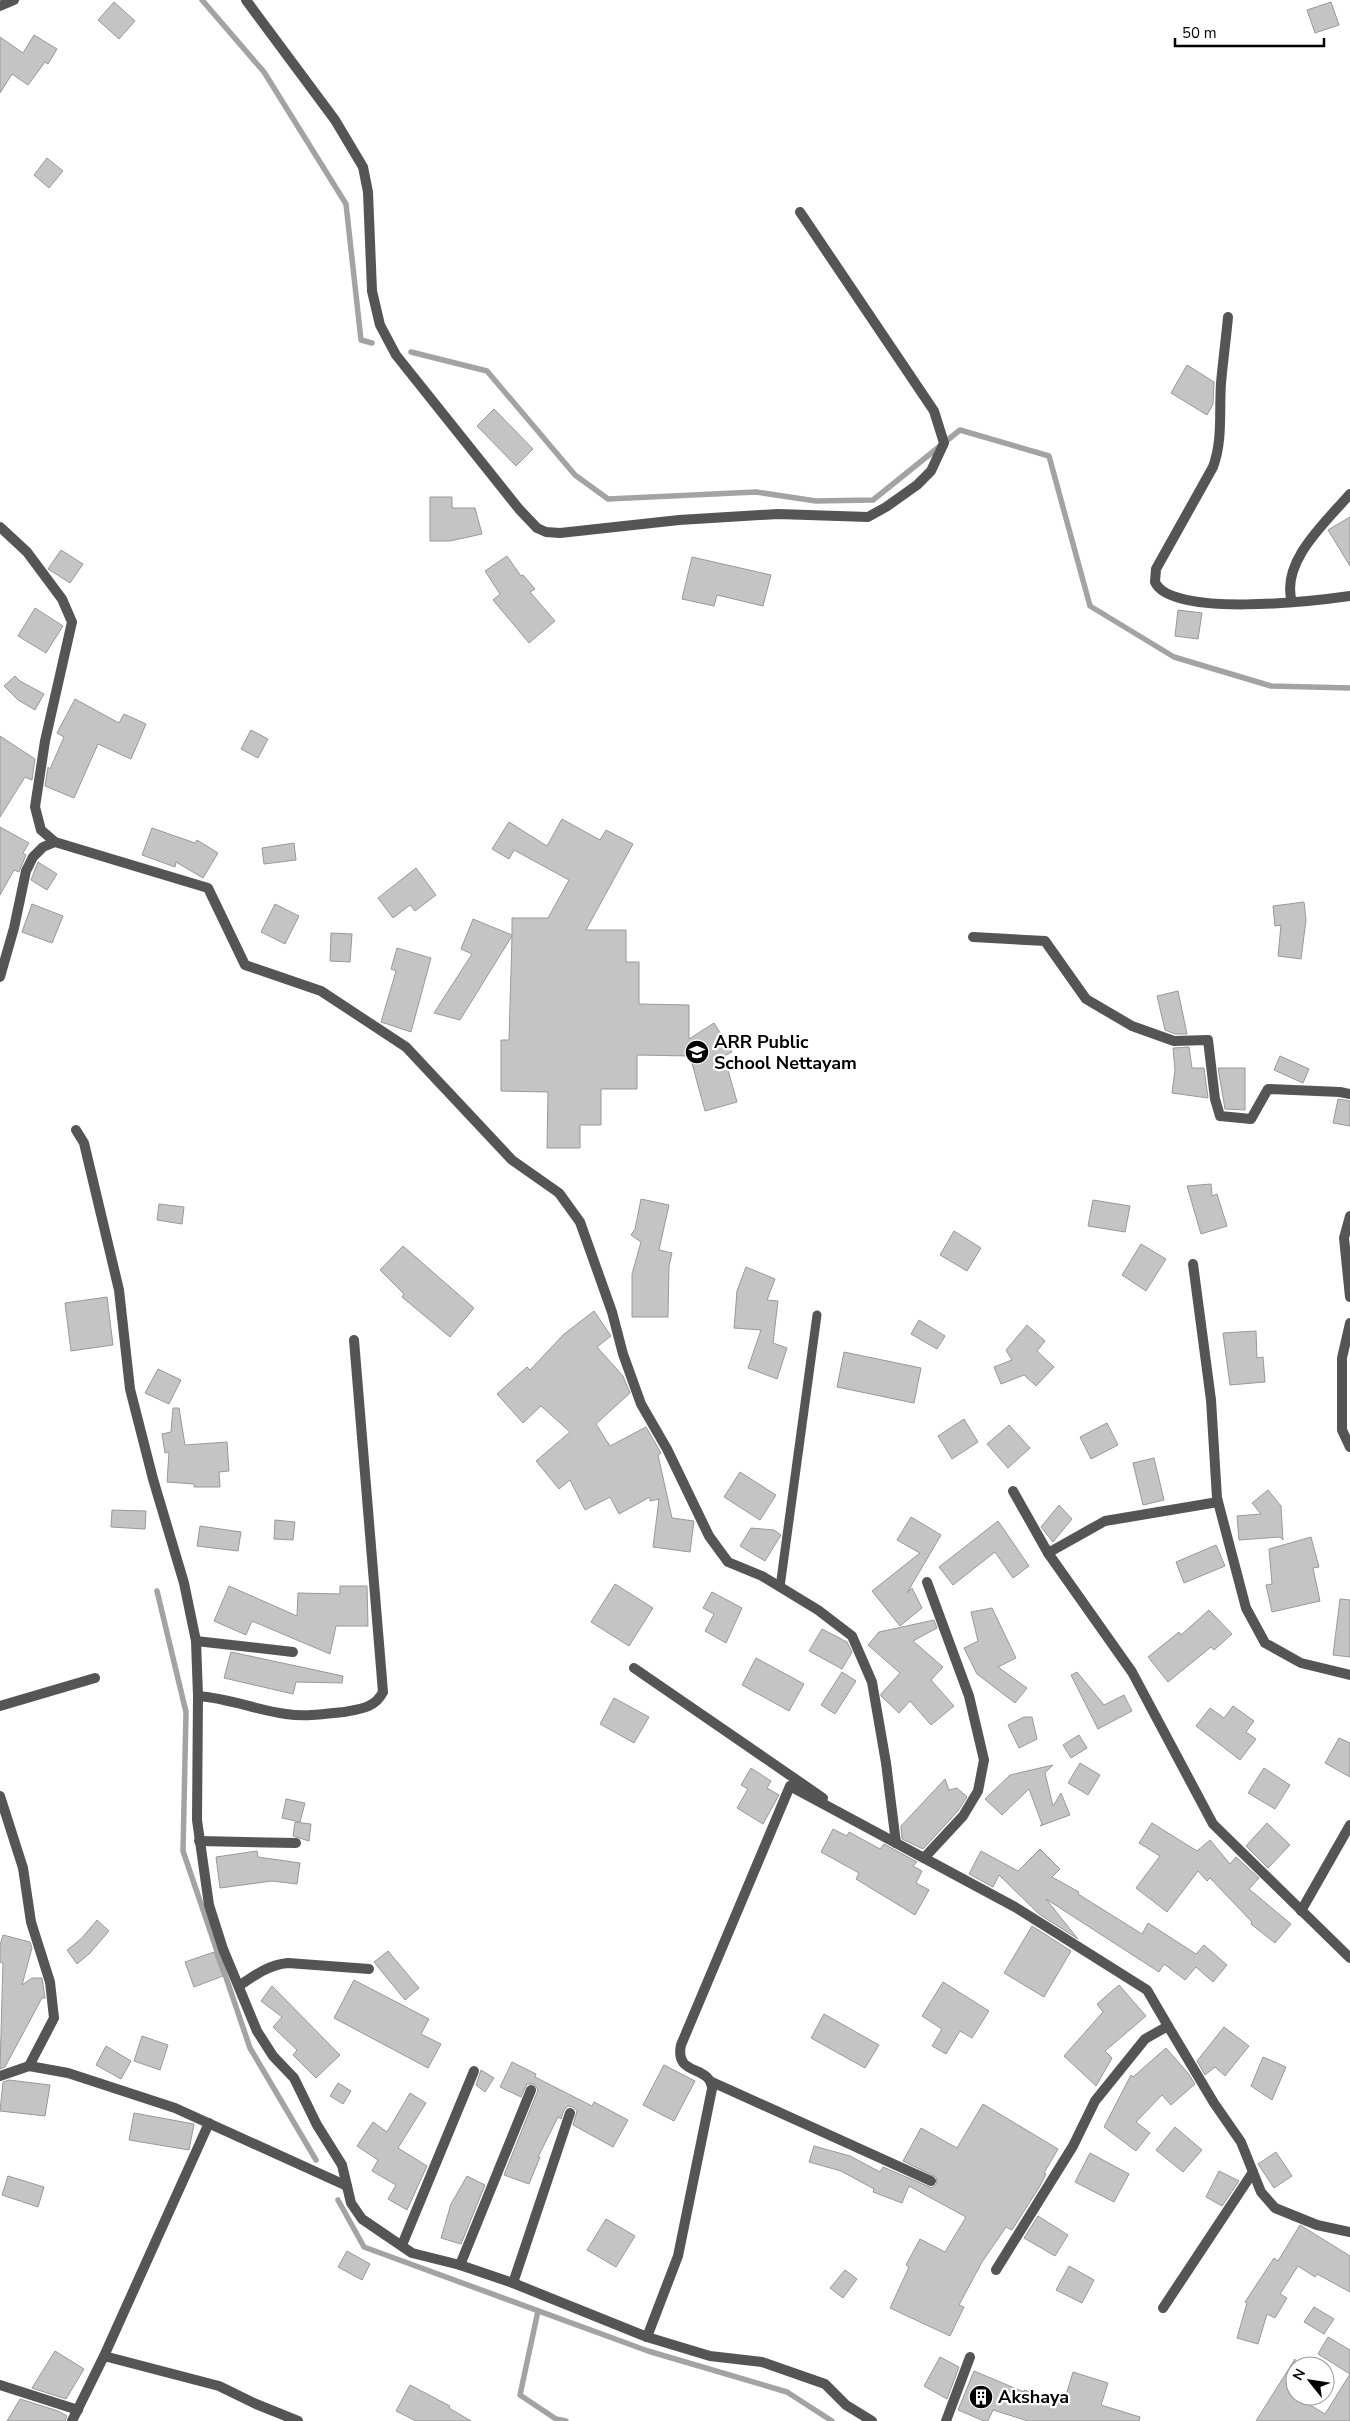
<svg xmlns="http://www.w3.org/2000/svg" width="1350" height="2421" font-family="'Nunito Sans',sans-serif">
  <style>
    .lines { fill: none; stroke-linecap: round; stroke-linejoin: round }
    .stream { stroke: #a3a3a3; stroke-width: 5.5 }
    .building { fill: #c4c4c4; stroke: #999 }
    .service { stroke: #555; stroke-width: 9 }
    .minor { stroke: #555; stroke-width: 10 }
    .labels { text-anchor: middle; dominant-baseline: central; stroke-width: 4.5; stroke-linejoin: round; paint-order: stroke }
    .poi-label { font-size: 18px; font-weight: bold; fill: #000; stroke: #fff; text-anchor: start }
  </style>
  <rect width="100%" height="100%" fill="#fff"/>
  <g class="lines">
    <g class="stream">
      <polyline points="202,0 264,72 346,204 361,340 372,343"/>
      <polyline points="411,352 487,371 575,475 608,499 756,492 816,501 873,500 960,430 1049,456 1090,606 1174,657 1271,686 1350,688"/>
      <polyline points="157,1591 186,1712 183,1851 250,2048 316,2160"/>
      <polyline points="338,2200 364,2247 648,2351 787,2392 832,2421"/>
      <polyline points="538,2311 520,2395 556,2419 566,2421"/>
    </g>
  </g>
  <g class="building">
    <polygon points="114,2 135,21 119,39 98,20"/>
    <polygon points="1331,2 1339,25 1315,33 1307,10"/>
    <polygon points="34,35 57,49 48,64 45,62 28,85 12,74 0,93 0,37 23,53"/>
    <polygon points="47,158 63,171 49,188 34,175"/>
    <polygon points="1187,365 1214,382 1213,404 1207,415 1171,393"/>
    <polygon points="494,409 533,449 516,466 477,426"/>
    <polygon points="430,497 452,497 452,508 475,508 482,534 450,541 430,541"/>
    <polygon points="1350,517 1350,566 1328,530"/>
    <polygon points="61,550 83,564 70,583 48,569"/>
    <polygon points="507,556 521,576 523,575 535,589 530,592 555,621 529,643 493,600 500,594 485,571"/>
    <polygon points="692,557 771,575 763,606 717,595 714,606 682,599"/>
    <polygon points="35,608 63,626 46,653 18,636"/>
    <polygon points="1178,610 1202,613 1198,639 1175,636"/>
    <polygon points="15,676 20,681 44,694 35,710 18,700 4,686"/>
    <polygon points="75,699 119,723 124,714 146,724 131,759 98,744 74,798 45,786 48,767 50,769 64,737 57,733"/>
    <polygon points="251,730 268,739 258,758 241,749"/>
    <polygon points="0,736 35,759 32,780 25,777 0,817"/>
    <polygon points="562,819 600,840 606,830 633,844 586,930 626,930 626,962 639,962 639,1004 689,1005 689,1039 714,1023 732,1052 724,1056 737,1102 705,1111 690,1056 637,1055 637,1089 601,1089 601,1125 580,1125 580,1148 547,1148 548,1092 501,1091 501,1040 509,1040 512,936 460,1020 434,1013 472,954 461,949 473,919 512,935 512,918 548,918 569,880 514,850 509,859 492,849 509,822 547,846"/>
    <polygon points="0,827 29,843 23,853 26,855 19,872 14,870 0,895"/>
    <polygon points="152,828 195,843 197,840 218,853 203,878 176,862 175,867 142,855"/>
    <polygon points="294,843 296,860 264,864 262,848"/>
    <polygon points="38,862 57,874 47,890 31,880"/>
    <polygon points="416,868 436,895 415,911 410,905 393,918 378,898"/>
    <polygon points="1304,902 1306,920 1301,959 1278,956 1281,925 1275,926 1273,906"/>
    <polygon points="32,904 63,916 52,943 22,932"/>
    <polygon points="275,904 299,916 285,944 261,932"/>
    <polygon points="331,933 352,934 350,962 330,961"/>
    <polygon points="397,948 431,958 411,1032 381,1022 396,971 391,969"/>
    <polygon points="1178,991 1187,1034 1175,1034 1165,1030 1157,996"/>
    <polygon points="1189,1047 1192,1068 1204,1068 1208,1098 1172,1093 1175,1070 1173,1048"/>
    <polygon points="1280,1056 1309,1069 1303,1083 1274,1070"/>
    <polygon points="1218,1068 1245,1068 1245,1110 1225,1109"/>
    <polygon points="1338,1099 1350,1101 1350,1126 1333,1123"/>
    <polygon points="1211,1184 1212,1196 1217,1194 1227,1226 1201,1234 1187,1186"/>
    <polygon points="641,1199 669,1205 659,1250 672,1253 669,1266 668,1317 632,1317 632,1274 641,1242 631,1235 635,1229"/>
    <polygon points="1093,1200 1130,1206 1125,1232 1088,1226"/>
    <polygon points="159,1204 184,1207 182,1224 157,1220"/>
    <polygon points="954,1231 981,1248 967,1271 940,1255"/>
    <polygon points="1141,1244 1166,1259 1146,1291 1122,1275"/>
    <polygon points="403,1246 474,1308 450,1337 402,1297 404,1294 380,1270"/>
    <polygon points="746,1267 775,1279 767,1300 778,1301 773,1343 787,1348 777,1379 748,1368 761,1330 734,1328 737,1291"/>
    <polygon points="107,1297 113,1345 71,1351 65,1303"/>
    <polygon points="594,1311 611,1336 597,1347 623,1376 630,1393 596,1424 610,1446 646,1427 661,1453 658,1455 672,1518 694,1521 690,1552 653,1547 659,1499 650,1501 650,1497 619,1514 610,1497 585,1510 570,1480 559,1489 536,1461 570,1432 541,1406 523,1423 497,1394 527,1367 530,1370 564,1334"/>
    <polygon points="919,1320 945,1336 937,1349 911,1334"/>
    <polygon points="1027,1325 1045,1341 1037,1351 1054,1367 1036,1386 1024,1375 1001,1384 994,1367 1012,1360 1006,1350"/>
    <polygon points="1256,1331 1257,1358 1263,1357 1265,1382 1230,1385 1223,1333"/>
    <polygon points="844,1352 921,1368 914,1403 837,1387"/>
    <polygon points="158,1369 181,1380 169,1404 145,1393"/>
    <polygon points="173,1408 179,1408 185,1445 227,1442 229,1471 219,1472 220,1487 194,1487 194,1484 167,1482 169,1452 165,1453 162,1434 171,1432"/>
    <polygon points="964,1419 978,1442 952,1459 938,1436"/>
    <polygon points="1107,1423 1118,1445 1091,1459 1080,1437"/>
    <polygon points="1009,1425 1030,1448 1008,1468 987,1444"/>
    <polygon points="1154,1458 1164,1500 1143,1505 1133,1463"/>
    <polygon points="740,1472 776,1495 760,1520 724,1497"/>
    <polygon points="1268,1490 1281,1506 1283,1540 1280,1537 1239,1540 1237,1516 1261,1514 1252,1503"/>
    <polygon points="1059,1505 1072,1519 1053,1542 1041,1527"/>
    <polygon points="112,1510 146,1511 145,1529 111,1527"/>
    <polygon points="911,1517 941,1535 907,1593 912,1588 922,1608 900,1626 872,1591 920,1553 897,1540"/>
    <polygon points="275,1520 295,1522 293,1540 274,1539"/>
    <polygon points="998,1521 1029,1566 1013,1578 995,1552 953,1585 939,1567"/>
    <polygon points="200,1526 241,1532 238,1551 197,1546"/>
    <polygon points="751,1528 774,1530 781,1535 765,1561 740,1546"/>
    <polygon points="1311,1537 1319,1567 1313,1568 1320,1601 1272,1612 1266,1585 1272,1584 1269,1549"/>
    <polygon points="1216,1545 1225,1566 1184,1583 1176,1562"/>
    <polygon points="615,1584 653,1608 629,1646 591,1622"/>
    <polygon points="229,1586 297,1616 298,1593 340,1594 340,1586 367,1586 368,1626 336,1626 330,1654 252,1621 246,1635 214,1621"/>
    <polygon points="712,1592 742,1608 726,1643 705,1631 714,1614 703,1608"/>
    <polygon points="1340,1599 1350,1600 1350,1657 1333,1655"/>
    <polygon points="992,1608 1016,1658 998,1667 1027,1688 1015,1703 977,1674 964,1648 978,1641 971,1612"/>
    <polygon points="1209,1610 1232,1634 1214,1650 1211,1647 1168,1682 1148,1657 1179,1632 1181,1635"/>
    <polygon points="934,1620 937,1628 913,1641 943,1667 931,1680 954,1706 931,1725 910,1701 899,1713 881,1696 881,1694 900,1673 868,1645 879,1632"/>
    <polygon points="822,1629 847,1642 852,1652 842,1669 809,1651"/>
    <polygon points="231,1652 343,1676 342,1683 296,1682 293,1694 224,1678"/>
    <polygon points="756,1658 804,1684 789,1711 742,1685"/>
    <polygon points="842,1672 856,1681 835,1714 821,1705"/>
    <polygon points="1077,1672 1104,1705 1124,1695 1132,1711 1098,1729 1071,1675"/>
    <polygon points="614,1698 649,1717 634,1743 600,1724"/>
    <polygon points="1233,1706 1254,1721 1246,1732 1256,1739 1240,1760 1196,1726 1210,1708 1224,1718"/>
    <polygon points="1024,1717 1032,1717 1037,1739 1019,1748 1008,1725"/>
    <polygon points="1079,1735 1087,1748 1071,1758 1063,1745"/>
    <polygon points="1339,1738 1350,1743 1350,1777 1325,1763"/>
    <polygon points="1080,1763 1100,1775 1088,1795 1068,1783"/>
    <polygon points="1053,1765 1045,1773 1053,1806 1061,1793 1070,1815 1040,1826 1042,1824 1029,1789 1002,1815 985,1799 1010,1775"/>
    <polygon points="751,1768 771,1781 767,1788 779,1795 763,1824 737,1808 748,1789 741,1785"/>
    <polygon points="1264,1768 1290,1785 1275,1809 1248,1793"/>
    <polygon points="945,1779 949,1790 957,1788 967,1797 957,1812 923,1849 902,1839 901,1826"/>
    <polygon points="286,1799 305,1803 300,1822 282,1818"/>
    <polygon points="295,1822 311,1824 309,1841 293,1836"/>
    <polygon points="1152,1823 1197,1851 1210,1840 1230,1864 1236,1857 1259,1878 1249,1889 1291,1924 1275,1943 1251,1924 1252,1922 1210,1878 1207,1881 1198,1871 1167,1912 1136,1888 1160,1856 1139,1843"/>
    <polygon points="1267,1823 1290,1845 1268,1868 1246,1846"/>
    <polygon points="833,1829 847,1836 849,1832 880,1849 884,1844 917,1862 913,1866 922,1871 916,1883 929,1890 915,1915 856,1879 859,1873 821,1852"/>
    <polygon points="1040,1849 1060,1869 1052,1877 1079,1892 1078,1894 1142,1934 1148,1923 1196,1954 1204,1945 1227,1965 1213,1982 1196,1967 1185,1980 1164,1964 1159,1972 1046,1899 1078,1939 1039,1914 999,1875 993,1887 969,1874 981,1851 1018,1871"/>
    <polygon points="257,1851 258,1857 300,1863 297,1884 272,1881 220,1888 216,1857"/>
    <polygon points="97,1920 109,1931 90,1953 77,1964 67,1950 81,1939"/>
    <polygon points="1032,1926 1071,1951 1044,1997 1004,1973"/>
    <polygon points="3,1935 30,1942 32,1948 22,1985 32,1978 42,1978 45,1998 42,1998 5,2067 0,2069 3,1963 0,1962 0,1945"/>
    <polygon points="388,1951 419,1988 405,2000 374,1962"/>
    <polygon points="214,1952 223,1976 194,1987 185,1962"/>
    <polygon points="354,1980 429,2019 421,2034 441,2044 428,2068 334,2018"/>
    <polygon points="943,1982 989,2011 972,2038 960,2031 946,2054 932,2046 942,2029 922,2016"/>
    <polygon points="1119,1985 1146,2016 1105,2051 1112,2058 1096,2086 1064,2056 1103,2012 1097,2004"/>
    <polygon points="272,1986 340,2055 316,2078 293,2055 297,2050 273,2027 282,2017 261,2001"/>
    <polygon points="824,2014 879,2045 865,2068 811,2038"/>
    <polygon points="1224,2027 1249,2046 1225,2076 1215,2067 1205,2075 1197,2061"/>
    <polygon points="142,2036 168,2045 160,2070 134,2061"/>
    <polygon points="106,2046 131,2061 121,2079 96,2065"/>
    <polygon points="1166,2048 1188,2073 1195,2084 1171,2105 1162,2095 1136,2122 1150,2133 1136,2151 1104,2127 1131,2075 1133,2077"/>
    <polygon points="1263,2057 1286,2067 1272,2100 1251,2086"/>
    <polygon points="512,2062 536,2074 535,2077 592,2106 594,2102 628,2120 613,2147 573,2125 577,2111 573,2107 568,2106 564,2110 561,2119 558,2117 538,2157 540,2157 529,2184 504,2175 538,2090 534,2084 527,2084 521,2097 500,2087"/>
    <polygon points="664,2065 695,2081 674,2121 643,2105"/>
    <polygon points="481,2070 494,2078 485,2092 476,2085"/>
    <polygon points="9,2080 50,2085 45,2116 0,2111 3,2082"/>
    <polygon points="338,2083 351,2091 343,2104 330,2096"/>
    <polygon points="410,2093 426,2103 398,2148 427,2166 407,2210 388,2199 396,2185 372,2171 378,2160 357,2146 373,2122 387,2132"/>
    <polygon points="983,2104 1058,2149 1044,2173 1046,2174 1040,2186 1012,2230 1006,2227 982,2262 959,2305 964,2307 950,2336 890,2308 909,2267 906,2265 920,2239 945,2252 966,2217 909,2186 902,2203 873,2192 874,2189 841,2171 809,2162 814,2146 850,2156 880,2172 883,2167 932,2188 937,2183 936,2177 903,2161 921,2128 957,2148"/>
    <polygon points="134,2113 194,2124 189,2150 129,2140"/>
    <polygon points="1175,2127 1202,2150 1183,2172 1156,2150"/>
    <polygon points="1276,2152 1292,2176 1274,2188 1258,2164"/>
    <polygon points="1090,2153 1129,2174 1114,2202 1075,2182"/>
    <polygon points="1219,2171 1239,2181 1222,2206 1206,2197"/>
    <polygon points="8,2176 44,2187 38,2207 2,2195"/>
    <polygon points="467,2176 485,2185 461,2244 441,2238 451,2204"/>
    <polygon points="1038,2216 1068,2235 1055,2256 1024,2238"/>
    <polygon points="606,2219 635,2236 616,2267 587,2250"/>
    <polygon points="1300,2225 1350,2256 1350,2292 1317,2274 1315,2277 1298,2266 1280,2294 1287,2298 1275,2318 1267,2314 1258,2344 1237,2338 1247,2303 1245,2302 1274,2258 1278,2261"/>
    <polygon points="347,2251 370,2264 362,2280 338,2267"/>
    <polygon points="1069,2266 1094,2280 1082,2303 1056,2290"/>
    <polygon points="845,2270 857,2279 843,2298 830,2288"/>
    <polygon points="1314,2307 1334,2319 1324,2334 1304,2322"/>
    <polygon points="1328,2337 1350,2350 1350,2374 1318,2354"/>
    <polygon points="55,2351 84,2369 66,2399 32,2388"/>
    <polygon points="940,2357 959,2367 947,2399 924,2386"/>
    <polygon points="1295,2359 1295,2396 1325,2414 1350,2374 1350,2421 1256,2421"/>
    <polygon points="974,2371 1024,2392 1024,2390 1064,2402 1073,2372 1108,2383 1101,2405 1140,2417 1139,2421 1028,2421 993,2410 988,2421 984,2421 958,2410"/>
    <polygon points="410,2385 450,2406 449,2408 471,2421 416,2421 396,2411"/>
    <polygon points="20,2399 58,2411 67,2416 65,2421 7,2421"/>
  </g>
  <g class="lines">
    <polyline class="service" points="780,1587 817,1315"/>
    <g class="minor">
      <polyline points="246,0 335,120 363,167 368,192 372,291 380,325 396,355 519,509 537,528 546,532 560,533 679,520 778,514 868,517 886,507 917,485 931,471 944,443 934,411 800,212"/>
      <polyline points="0,6 14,0"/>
      <path d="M1228,317C1226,339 1223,361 1221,383C1219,412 1223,440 1213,467L1156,569L1155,582C1171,618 1315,601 1350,596"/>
      <polyline points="0,527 27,552 62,599 72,622 45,741 35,807 41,830 55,842 208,888 245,965 321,991 406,1047 512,1160 559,1193 580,1222 612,1312 623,1354 641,1404 667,1449 709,1536 728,1562 762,1576 818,1610 852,1636 872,1682 886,1763 896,1843"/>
      <path d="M1292,602C1280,562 1326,522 1350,494"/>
      <polyline points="973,937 1045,941 1086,999 1132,1026 1174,1041 1208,1040 1215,1099 1220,1116 1251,1119 1268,1089 1340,1092 1350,1094"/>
      <polyline points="0,977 14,928 26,871 33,857 43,847 55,842"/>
      <polyline points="76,1130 84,1143 119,1290 130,1389 153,1479 184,1583 196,1641 198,1696"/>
      <polyline points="1350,1216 1344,1238 1350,1297"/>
      <polyline points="1193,1264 1211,1400 1217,1498 1246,1608 1265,1643 1301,1663 1350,1675"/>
      <polyline points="1350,1323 1342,1358 1342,1430 1350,1447"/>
      <path d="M354,1340L383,1692C375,1708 360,1709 344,1712C325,1714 305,1717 286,1714C256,1710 228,1698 198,1696L197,1820L209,1905L223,1949L257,2031L273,2056L294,2078L317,2125L342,2165L351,2203L362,2219L412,2253L460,2265L513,2283L647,2337L710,2356L762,2362L825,2384L846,2405L872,2421"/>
      <polyline points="1013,1491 1048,1553 1132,1672 1213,1824 1350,1958"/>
      <polyline points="1048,1553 1105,1521 1218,1502"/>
      <polyline points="196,1641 293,1652"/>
      <polyline points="634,1668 823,1798"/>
      <polyline points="0,1706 95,1678"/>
      <polyline points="0,1796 23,1868 31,1922 50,1982 54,2018 29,2066 68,2073 175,2108 347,2186"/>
      <polyline points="199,1841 296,1843"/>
      <polyline points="924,1858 963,1816 978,1791 984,1760 969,1696 927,1582"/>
      <polyline points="1301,1911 1350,1825"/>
      <path d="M239,1986C255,1975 268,1965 288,1963L369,1969"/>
      <polyline points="0,2076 29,2066"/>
      <polyline points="712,2082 931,2181"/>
      <polyline points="402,2245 474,2071"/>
      <polyline points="460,2265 531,2090"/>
      <polyline points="996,2270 1073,2146 1095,2101 1145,2039 1168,2026 1214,2103 1241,2142 1261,2192 1275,2208 1317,2225 1350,2232"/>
      <polyline points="513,2283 570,2113"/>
      <polyline points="1163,2308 1253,2172"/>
      <path d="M647,2337L678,2256L712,2089C711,2064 674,2077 681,2045L790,1786L1015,1907L1147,1990L1168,2026"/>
      <polyline points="104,2356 209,2123"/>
      <polyline points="0,2385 78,2410"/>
      <polyline points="72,2421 104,2356 219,2386 256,2404 298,2421"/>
      <polyline points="946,2421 970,2357"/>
    </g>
  </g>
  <defs>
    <g id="school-disc" transform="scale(1.25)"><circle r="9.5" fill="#000" stroke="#fff"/><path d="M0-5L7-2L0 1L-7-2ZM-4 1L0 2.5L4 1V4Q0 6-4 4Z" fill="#fff"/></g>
    <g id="building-disc" transform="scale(1.25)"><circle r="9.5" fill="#000" stroke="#fff"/><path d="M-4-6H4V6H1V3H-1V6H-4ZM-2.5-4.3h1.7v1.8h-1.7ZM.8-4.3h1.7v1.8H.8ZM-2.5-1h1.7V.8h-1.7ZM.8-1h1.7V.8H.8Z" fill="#fff"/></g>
  </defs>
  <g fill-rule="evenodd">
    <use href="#school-disc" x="697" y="1052"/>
    <use href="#building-disc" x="981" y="2397"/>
  </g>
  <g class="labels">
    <g class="poi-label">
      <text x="714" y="1042">ARR Public<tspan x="714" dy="21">School Nettayam</tspan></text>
      <text x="998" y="2397">Akshaya</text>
    </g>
  </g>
  <g transform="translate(1310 2381) rotate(300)"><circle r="24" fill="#ffffff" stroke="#999999"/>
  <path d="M0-4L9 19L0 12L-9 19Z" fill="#000000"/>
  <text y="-8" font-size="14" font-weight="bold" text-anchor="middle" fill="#000000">N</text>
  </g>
  <path d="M1175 38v8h149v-8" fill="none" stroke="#000000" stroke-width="2.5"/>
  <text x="1182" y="38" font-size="15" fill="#000000" stroke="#ffffff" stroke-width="4" paint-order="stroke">50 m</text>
</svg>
